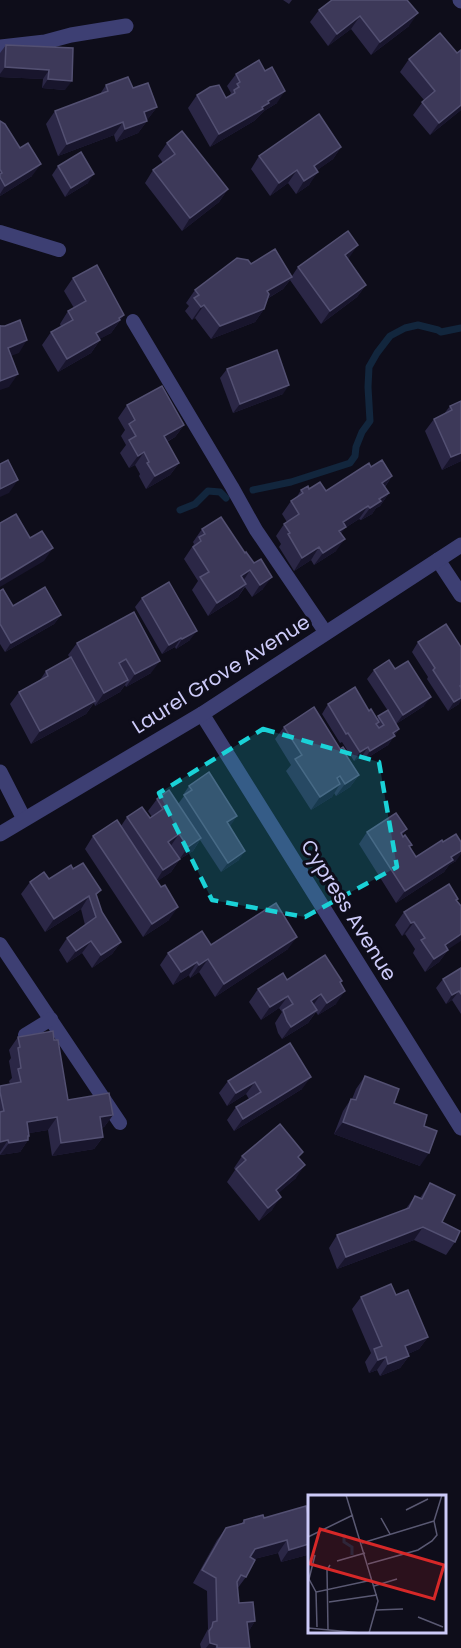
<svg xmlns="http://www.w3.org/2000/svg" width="461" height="1648" font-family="Poppins,sans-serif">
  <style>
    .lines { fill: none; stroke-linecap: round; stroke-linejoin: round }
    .stream { stroke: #12263d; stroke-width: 7 }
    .service { stroke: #3d3f73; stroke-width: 14 }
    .minor { stroke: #3d3f73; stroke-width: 15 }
    .tertiary { stroke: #3d3f73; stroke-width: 15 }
    .wall { fill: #2b2746 }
    .shaded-wall { fill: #18152c }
    .building { fill: #3d3959; stroke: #535072; stroke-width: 1.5 }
    .marked { fill: #1ad2d7; fill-opacity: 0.2; stroke: #1ad2d7; stroke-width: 4.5; stroke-dasharray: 12 8; stroke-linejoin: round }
    .labels { text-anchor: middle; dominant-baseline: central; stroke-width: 6; stroke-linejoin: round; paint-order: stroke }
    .street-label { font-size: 20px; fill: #cdcbf9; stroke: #0e0d1a }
    .inset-river { fill: none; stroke: #12263d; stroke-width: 3 }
    .inset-road { fill: none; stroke: #5a5973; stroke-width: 1.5 }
    .view { fill: #d62828; fill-opacity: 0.15; stroke: #d62828; stroke-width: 3 }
    .inset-edge { fill: none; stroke: #cdcbf9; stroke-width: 3 }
  </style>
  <rect width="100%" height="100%" fill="#0e0d1a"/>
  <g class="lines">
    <g class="stream">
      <polyline points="253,490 291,482 350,463 355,456 356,447 362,432 370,421 368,387 369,367 377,353 390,336 405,328 418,325 438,330 441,332 461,328"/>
      <polyline points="180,510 195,504 208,491 220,492 226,498"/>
    </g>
    <g class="service">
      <polyline points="0,232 59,250"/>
      <polyline points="133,321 232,487 256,530 326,633"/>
      <polyline points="0,944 120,1123"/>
      <polyline points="25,1035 51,1019"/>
    </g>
    <g class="minor">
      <polyline points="460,0 461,1"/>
      <polyline points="0,47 45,42 71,35 126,26"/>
      <polyline points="438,560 461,595"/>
      <polyline points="202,714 461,1128"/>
      <polyline points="0,772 24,819"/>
    </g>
    <polyline class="tertiary" points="0,834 202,714 461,545"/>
  </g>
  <g class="wall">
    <polygon points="283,0 292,0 289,4"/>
    <polygon points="332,0 409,26 371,55 351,29 328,46 310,22 319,10"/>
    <polygon points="6,45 73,48 65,90 42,88 43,79 0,77 0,53"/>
    <polygon points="461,50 461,110 430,135 413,115 424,100 400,72 409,59 457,53"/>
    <polygon points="236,74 277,103 264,111 254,121 210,147 188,108 197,95 226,98 229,96 231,93 227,86"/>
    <polygon points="106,85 133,88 157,107 147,120 147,121 138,133 116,142 114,135 58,156 46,124 55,111 100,94"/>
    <polygon points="0,121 32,176 0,196"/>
    <polygon points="167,143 228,189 219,202 182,231 145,183 153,170 163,163 158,156"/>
    <polygon points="341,147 333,159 317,170 309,185 296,194 288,183 270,196 251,169 259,156"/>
    <polygon points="58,166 88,183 65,197 52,175"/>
    <polygon points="349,258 348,259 366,285 357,297 321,324 290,280 283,289 267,299 264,309 255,322 211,339 195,318 192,320 185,311 189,306 186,303 195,290 251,264 292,276 298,267"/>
    <polygon points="73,278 124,315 111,333 99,339 100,340 91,353 58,372 42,345 51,332 61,327 60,324 68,311 74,308 64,291"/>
    <polygon points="227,369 283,394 233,413 220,378"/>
    <polygon points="461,401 461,461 442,470 425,431 434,419 444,414 450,406"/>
    <polygon points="127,405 184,425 175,437 167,442 179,463 170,475 146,489 139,476 140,474 135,465 129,468 120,453 126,445 121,436 125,430 118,418"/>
    <polygon points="371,467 392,476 385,487 389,493 380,506 376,508 372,514 361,520 359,519 345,528 341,533 336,551 314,565 311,560 294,571 279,547 281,544 276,536 284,524 287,522 282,514 291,501 296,498 301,490 309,489 326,491"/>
    <polygon points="221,517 263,589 252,597 245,587 238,597 208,616 192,590 198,581 184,559 194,544 193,542 202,529"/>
    <polygon points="0,591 13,606 61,615 54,624 5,652 0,644"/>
    <polygon points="142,598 190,640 176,649 175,647 162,654 135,607"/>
    <polygon points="134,612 151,673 126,687 125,685 120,692 95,706 94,703 86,714 31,744 10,704 19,692 40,680 46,671 70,658 68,655 77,643"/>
    <polygon points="418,642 459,704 448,711 427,679 428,677 412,652"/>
    <polygon points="395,669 424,706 396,724 399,729 388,745 364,760 362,756 354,761 342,742 340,743 322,714 328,704 369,711 377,718 388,711 367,679 374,670"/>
    <polygon points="284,727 340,749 347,756 359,775 350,787 336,796 334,793 332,797 311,810 286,771 291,765 275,739"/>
    <polygon points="189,786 231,825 229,826 239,860 221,872 200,840 193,851 180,859 171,872 157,881 169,920 143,937 85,849 93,836 121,826 127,817 150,818 152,817 148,811 157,799 178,804 184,796 183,795"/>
    <polygon points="407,829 402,835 416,857 456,861 449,865 444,872 396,903 359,844 367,832"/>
    <polygon points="73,869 101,890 96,896 102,912 121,942 112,954 92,968 82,953 67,963 59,950 67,938 85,925 81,909 45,932 21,894 30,882 49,879"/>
    <polygon points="458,899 457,901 448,950 439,962 425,972 413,953 415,949 405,934 402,936 395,925 404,912"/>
    <polygon points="211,945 288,949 215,997 199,972 190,978 189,975 173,985 160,965 168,953"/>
    <polygon points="461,968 461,1014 452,1000 446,1004 436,988 443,979"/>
    <polygon points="287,980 340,983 336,1004 318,1015 316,1012 308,1023 282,1039 278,1033 275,1023 282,1012 279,1008 261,1020 249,1002 258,989"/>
    <polygon points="18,1037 54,1040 68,1100 113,1115 104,1127 101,1128 103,1137 94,1149 52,1156 48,1130 29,1133 28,1140 20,1152 0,1155 0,1086 10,1084 9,1081 12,1078 9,1061 11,1058 9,1050"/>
    <polygon points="290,1043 302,1089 234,1131 227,1120 236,1107 249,1099 246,1094 227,1106 219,1093 228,1081"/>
    <polygon points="365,1076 394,1103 424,1126 420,1166 334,1134 343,1111 351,1099 352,1099 356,1089"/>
    <polygon points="242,1156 299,1158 296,1178 278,1193 272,1210 259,1221 227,1182 235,1170 234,1168"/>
    <polygon points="430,1183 442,1222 455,1242 446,1255 414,1240 337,1269 329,1248 337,1235 405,1210 415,1196 420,1198"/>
    <polygon points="396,1295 428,1337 419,1349 408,1354 409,1356 400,1368 380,1376 377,1370 369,1373 365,1362 371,1353 352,1309 361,1297"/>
    <polygon points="264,1518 307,1555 281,1562 278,1553 254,1559 246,1577 237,1589 239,1603 255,1621 248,1632 250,1648 201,1648 200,1644 208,1629 207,1591 193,1583 217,1540 226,1528 241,1524 244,1520"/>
  </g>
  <g class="shaded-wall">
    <polygon points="418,13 409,26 371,55 380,42"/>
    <polygon points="360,16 351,29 328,46 337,34"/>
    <polygon points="5,67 49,70 43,79 0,77 0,74"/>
    <polygon points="48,79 72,81 65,90 42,88"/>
    <polygon points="285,91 277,103 264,111 254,121 210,147 219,134 262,107 268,101"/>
    <polygon points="461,105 461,110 430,135 439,123"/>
    <polygon points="157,107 148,119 135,124 144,112"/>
    <polygon points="147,121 138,133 116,142 125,129"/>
    <polygon points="123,122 114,135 58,156 67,144"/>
    <polygon points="341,147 333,159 305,179 314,166"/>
    <polygon points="41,164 32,176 0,196 0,194 5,186"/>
    <polygon points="297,170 288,183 270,196 279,183"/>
    <polygon points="318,172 309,185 296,194 304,181"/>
    <polygon points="94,174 88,183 65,197 71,188"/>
    <polygon points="228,189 219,202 182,231 190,218"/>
    <polygon points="358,245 349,258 336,267 345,255"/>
    <polygon points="292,277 283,289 258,304 267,291"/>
    <polygon points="366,285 357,297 321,324 330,311"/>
    <polygon points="204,305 195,318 192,320 201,307"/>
    <polygon points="264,309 255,322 211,339 220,326"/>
    <polygon points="124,315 111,333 87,346 96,333"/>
    <polygon points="27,340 19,353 0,360 8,348"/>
    <polygon points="100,340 91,353 58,372 67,359"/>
    <polygon points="18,374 9,387 0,390 0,381"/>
    <polygon points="289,385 283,394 233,413 240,404"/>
    <polygon points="184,425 175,437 155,448 164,436"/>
    <polygon points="144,452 135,465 129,468 138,456"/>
    <polygon points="461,453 461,461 442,470 451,457"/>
    <polygon points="179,463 170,475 146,489 155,476"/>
    <polygon points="392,476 383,489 382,483"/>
    <polygon points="18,480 9,493 0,497 0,489"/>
    <polygon points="389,493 380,506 376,508 372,514 361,520 370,508 379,499"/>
    <polygon points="368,506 359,519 345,528 337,539 343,522"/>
    <polygon points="345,539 336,551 314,565 323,553"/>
    <polygon points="319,547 311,560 294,571 302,558"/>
    <polygon points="53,548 44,561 0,587 0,580"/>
    <polygon points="250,570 242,583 241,576"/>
    <polygon points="272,577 263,589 252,597 260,585"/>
    <polygon points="246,584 238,597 208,616 217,603"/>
    <polygon points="61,615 54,624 5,652 11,643"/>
    <polygon points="197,631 190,640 176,649 182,639"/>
    <polygon points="181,638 175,647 162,654 169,645"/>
    <polygon points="160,661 151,673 126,687 135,674"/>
    <polygon points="128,680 120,692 95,706 104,693"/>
    <polygon points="431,697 424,706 396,724 403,715"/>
    <polygon points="461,698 461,701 459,704 448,711 454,702"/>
    <polygon points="95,701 86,714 31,744 40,731"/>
    <polygon points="399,729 388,745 364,760 370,751 393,733"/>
    <polygon points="368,747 362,756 354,761 360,752"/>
    <polygon points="359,775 350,787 336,796 345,784"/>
    <polygon points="340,784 332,797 311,810 320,797"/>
    <polygon points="237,816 231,825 221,832 227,822"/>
    <polygon points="179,834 170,847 168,842"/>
    <polygon points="201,838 193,851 180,859 171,872 155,883 163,870 179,860 188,847"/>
    <polygon points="245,851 239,860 221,872 228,863"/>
    <polygon points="461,851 461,854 456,861 449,865 444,872 396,903 405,891"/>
    <polygon points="89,896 81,909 45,932 54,919"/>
    <polygon points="178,907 169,920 143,937 152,924"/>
    <polygon points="414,922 405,934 402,936 411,923"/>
    <polygon points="461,934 461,941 436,957 445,945"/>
    <polygon points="297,937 288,949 215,997 224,984"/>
    <polygon points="91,941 82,953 67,963 76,951"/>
    <polygon points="121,942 112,954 92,968 101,955"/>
    <polygon points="448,950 439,962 425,972 434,959"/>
    <polygon points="208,959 199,972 190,978 199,965"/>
    <polygon points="197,962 189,975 173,985 181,972"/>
    <polygon points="345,991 336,1004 318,1015 327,1003"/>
    <polygon points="459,991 452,1000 446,1004 452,995"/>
    <polygon points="321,994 312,1007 311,1001"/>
    <polygon points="288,996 279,1008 261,1020 270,1007"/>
    <polygon points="317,1010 308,1023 282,1039 291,1027"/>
    <polygon points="311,1077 302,1089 234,1131 243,1119"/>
    <polygon points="255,1082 246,1094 227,1106 236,1093"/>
    <polygon points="113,1115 104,1127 91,1129 100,1117"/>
    <polygon points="57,1117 48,1130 18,1135 27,1122"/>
    <polygon points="343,1122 429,1153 420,1166 334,1134"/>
    <polygon points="29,1136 27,1140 28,1140 20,1152 0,1155 9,1143"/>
    <polygon points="103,1137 94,1149 52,1156 61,1143"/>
    <polygon points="8,1140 0,1152 0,1142"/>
    <polygon points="305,1165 296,1178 267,1203 276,1190"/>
    <polygon points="281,1197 272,1210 259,1221 268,1208"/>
    <polygon points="423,1227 414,1240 337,1269 346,1257"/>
    <polygon points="428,1337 419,1349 397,1359 405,1346"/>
    <polygon points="409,1356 400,1368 380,1376 388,1364"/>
    <polygon points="386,1357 377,1370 369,1373 378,1360"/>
    <polygon points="287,1540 278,1553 246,1561 255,1549"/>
    <polygon points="309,1544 309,1552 307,1555 281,1562 289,1550"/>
    <polygon points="255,1621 247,1634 247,1622"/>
    <polygon points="210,1643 217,1645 215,1648 206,1648"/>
  </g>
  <g class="building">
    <polygon points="332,0 407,0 418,13 380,42 360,16 337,34 319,10"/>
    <polygon points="440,33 457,53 461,50 461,105 439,123 422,102 435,91 409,59"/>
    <polygon points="6,45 73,48 72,81 48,79 49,70 5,67"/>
    <polygon points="259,60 265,71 272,67 285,91 268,101 269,103 262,107 263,109 219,134 197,95 210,87 219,85 226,98 235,93 234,90 239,87 237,84 240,82 236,74"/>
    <polygon points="128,77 133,88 148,83 157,107 144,112 147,121 125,129 123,122 67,144 55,111 108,91 106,85"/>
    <polygon points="319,114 341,147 314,166 318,172 304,181 297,170 279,183 259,156"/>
    <polygon points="0,121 5,124 20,148 28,143 41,164 5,186 0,177 0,174 2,173 0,169"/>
    <polygon points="182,131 228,189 190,218 153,170 175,154 167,143"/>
    <polygon points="81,152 94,174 71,188 58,166"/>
    <polygon points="348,231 358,245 345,255 366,285 330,311 298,267"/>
    <polygon points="275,249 292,277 267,291 269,294 264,309 220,326 204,305 201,307 194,298 199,295 195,290 237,258 248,260 251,264"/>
    <polygon points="97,265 124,315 119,318 120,320 96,333 100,340 67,359 51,332 73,320 68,311 86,301 73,278"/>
    <polygon points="20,320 27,340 8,348 18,374 0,381 0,325 0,326 5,326"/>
    <polygon points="277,350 289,385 240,404 227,369"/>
    <polygon points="162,386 184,425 164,436 179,463 155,476 147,463 149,462 144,452 138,456 129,440 136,436 129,424 135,420 127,405"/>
    <polygon points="461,401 461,453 451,457 434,419 452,410 450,406"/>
    <polygon points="8,460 18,480 0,489 0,464"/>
    <polygon points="382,460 392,476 382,483 389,493 379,499 381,501 370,508 368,506 343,522 346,527 339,531 345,539 323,553 319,547 302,558 288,534 290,533 284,524 299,514 291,501 303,493 301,490 308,486 309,489 320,482 326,491 369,463 371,467"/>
    <polygon points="16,514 30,538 42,531 53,548 0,580 0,523"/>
    <polygon points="221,517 245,553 246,552 254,563 261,559 272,577 260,585 250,570 241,576 246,584 217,603 200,577 209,572 193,547 201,541 199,537 205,534 202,529"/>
    <polygon points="169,582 197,631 182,639 181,638 169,645 142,598"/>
    <polygon points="45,587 61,615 11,643 0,624 0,591 3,589 13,606"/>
    <polygon points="134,612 160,661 135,674 126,659 119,663 128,680 104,693 77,643"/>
    <polygon points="446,624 461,647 461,685 460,686 461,688 461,698 454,702 433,670 435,668 418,642"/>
    <polygon points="71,657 95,701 40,731 19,692 48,676 46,671"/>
    <polygon points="389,660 395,669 408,661 431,697 403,715 374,670"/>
    <polygon points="355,687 369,711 371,709 379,722 376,724 379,728 384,725 378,716 388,710 399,729 393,733 395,736 370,751 368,747 360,752 348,733 346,734 328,704"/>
    <polygon points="314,707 340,749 343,747 348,754 346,755 359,775 345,784 340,776 337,778 340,784 320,797 295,759 302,755 284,727"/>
    <polygon points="209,772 237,816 227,822 245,851 228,863 184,795 192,790 189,786"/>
    <polygon points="169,790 201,838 188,847 179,834 168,842 180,859 163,870 127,817 142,807 150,818 163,809 157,799"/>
    <polygon points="396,813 407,829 401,833 403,837 405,835 412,845 409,846 416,857 442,840 443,842 456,834 461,842 461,851 451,857 453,860 405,891 367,832"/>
    <polygon points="117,820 161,887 165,885 178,907 152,924 93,836"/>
    <polygon points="83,863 101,890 96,894 102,912 121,942 101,955 91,941 76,951 67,938 96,917 89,896 54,919 30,882 44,872 49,879 71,865 73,869"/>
    <polygon points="449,884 458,899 456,900 461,906 461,934 445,945 448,950 434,959 421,940 425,938 414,922 411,923 404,912"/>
    <polygon points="276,903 297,937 224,984 208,959 199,965 197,962 181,972 168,953 202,931 211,945"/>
    <polygon points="325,955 342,981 340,982 345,991 327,1003 321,994 311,1001 317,1010 291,1027 287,1021 283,1010 293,1004 288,996 270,1007 258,989 283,973 287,980"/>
    <polygon points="461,968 461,994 459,991 452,995 443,979"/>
    <polygon points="53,1031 54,1040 58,1040 68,1100 109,1093 113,1115 100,1117 103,1137 61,1143 57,1117 27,1122 29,1136 28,1136 28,1140 9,1143 8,1140 0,1142 0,1112 4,1111 0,1092 0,1086 21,1082 18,1069 21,1068 18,1048 20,1047 18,1037"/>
    <polygon points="290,1043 311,1077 243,1119 236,1107 261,1092 255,1082 236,1093 228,1081"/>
    <polygon points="365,1076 399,1089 394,1103 427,1115 424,1126 437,1131 429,1153 343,1122 351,1099 356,1100"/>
    <polygon points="280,1124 303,1152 298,1157 305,1165 276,1190 281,1197 268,1208 236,1169 246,1160 242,1156"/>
    <polygon points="430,1183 455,1195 442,1222 460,1231 455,1242 423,1227 346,1257 337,1235 409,1208 415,1196 422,1199"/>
    <polygon points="391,1284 396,1295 408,1290 428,1337 405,1346 409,1356 388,1364 386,1357 378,1360 374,1349 382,1346 361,1297"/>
    <polygon points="306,1506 309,1519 309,1544 289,1550 287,1540 255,1549 250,1557 255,1560 246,1577 241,1575 237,1582 239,1603 253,1602 255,1621 247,1622 250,1648 217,1648 217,1645 210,1643 209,1631 212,1627 213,1622 217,1621 216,1578 202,1570 226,1528 244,1523 244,1520 263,1515 264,1518"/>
  </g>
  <path class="marked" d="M263,729L379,762L397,867L305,917L212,900L159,793Z"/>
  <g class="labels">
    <g class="street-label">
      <text transform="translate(221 674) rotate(-32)">Laurel Grove Avenue</text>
      <text transform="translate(349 910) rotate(58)">Cypress Avenue</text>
    </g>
  </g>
  <g transform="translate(308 1495)">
    <rect width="138" height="138" fill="#0e0d1a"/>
    <path class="inset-river" d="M36,39V47L44,52V60"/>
    <path class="inset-road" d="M38,0L70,106L61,138M98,15L120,4M73,23L82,39M0,42L45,20M54,48L126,26M7,60L1,84L8,97M29,66L57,58M60,69L110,55L124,46L129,40L126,26L134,0M66,91L89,84M21,107L69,100M68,115L95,114M110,122L135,132M9,132L8,97L64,85M0,133L53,138M20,135L19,75L22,70"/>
    <path class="view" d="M12,34L136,70L126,104L2,69Z"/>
    <rect width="138" height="138" class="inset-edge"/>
  </g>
</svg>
